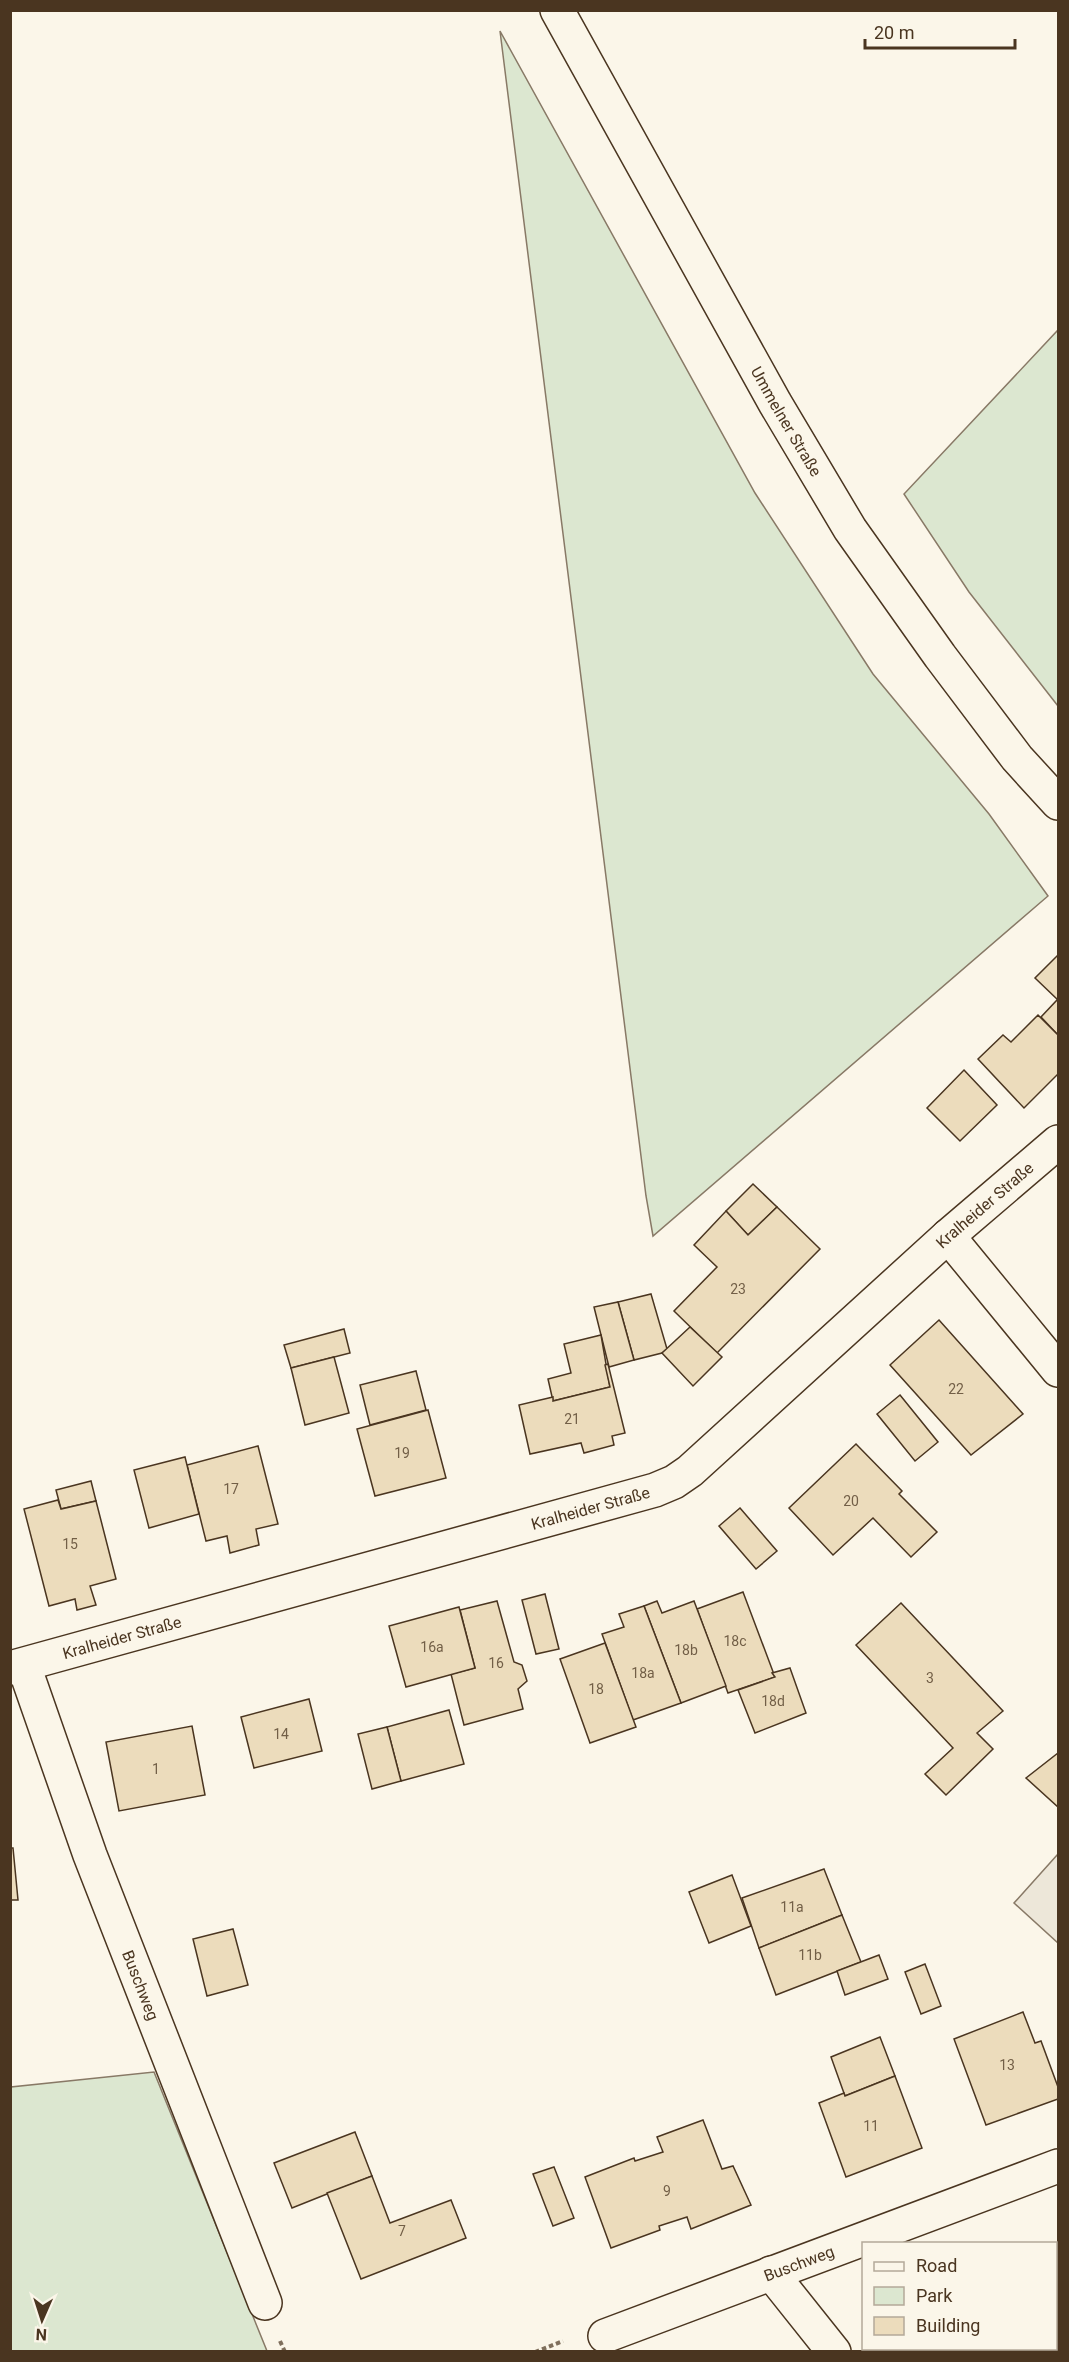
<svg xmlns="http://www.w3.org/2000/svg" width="1069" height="2362" font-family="Roboto,sans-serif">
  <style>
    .green { fill: #dce7d0; stroke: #887966; stroke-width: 1.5 }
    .parking { fill: #ede7d9; stroke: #887966; stroke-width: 1.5 }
    .building { fill: #ecdcbc; stroke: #4a3520; stroke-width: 1.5 }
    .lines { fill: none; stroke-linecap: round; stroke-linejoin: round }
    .minor-casing { stroke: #4a3520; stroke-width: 36 }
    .major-casing { stroke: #4a3520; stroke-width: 36 }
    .path { stroke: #7f6f5c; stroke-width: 4; stroke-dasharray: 4.5 3; stroke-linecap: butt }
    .minor { stroke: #fbf6e9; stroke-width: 33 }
    .major { stroke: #fbf6e9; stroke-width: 33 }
    .labels { text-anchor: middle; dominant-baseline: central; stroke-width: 4.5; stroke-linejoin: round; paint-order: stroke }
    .number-label { font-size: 14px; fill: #725f47 }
    .street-label { font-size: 16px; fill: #4a3520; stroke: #fbf6e9 }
  </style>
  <rect width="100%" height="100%" fill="#fbf6e9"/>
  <g class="green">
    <polygon points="500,31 755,493 873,674 989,814 1048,896 653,1236 646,1196"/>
    <polygon points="1058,330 1058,706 969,592 904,494"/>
    <polygon points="154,2072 267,2351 11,2352 11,2087"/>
  </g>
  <polygon class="parking" points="1058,1854 1058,1943 1014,1903"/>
  <g class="building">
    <polygon points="1058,955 1058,1000 1035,978"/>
    <polygon points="1058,999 1058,1035 1041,1017"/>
    <polygon points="1038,1015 1058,1035 1058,1074 1024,1108 978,1059 1003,1035 1011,1042"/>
    <polygon points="964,1070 997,1105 960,1141 927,1108"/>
    <polygon points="753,1184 777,1207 748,1235 726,1211"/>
    <polygon points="777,1207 820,1249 717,1353 674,1311 717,1267 694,1245 726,1211 748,1235"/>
    <polygon points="651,1294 667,1349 662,1353 634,1360 618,1302"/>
    <polygon points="618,1302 634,1360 609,1367 594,1307"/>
    <polygon points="939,1320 1023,1414 971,1455 890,1365"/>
    <polygon points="690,1327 722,1357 693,1386 662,1353"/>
    <polygon points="344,1329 350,1353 291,1368 284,1345"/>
    <polygon points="601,1335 610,1387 553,1401 548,1379 571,1373 564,1344"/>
    <polygon points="334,1357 349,1413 305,1425 291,1368"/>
    <polygon points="608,1364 625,1433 612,1436 614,1445 584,1453 581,1443 530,1454 519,1405 553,1397 553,1401 610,1387 605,1365"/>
    <polygon points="416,1371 426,1410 370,1425 360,1385"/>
    <polygon points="900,1395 938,1442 915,1461 877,1414"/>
    <polygon points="428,1410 446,1478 375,1496 357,1429"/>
    <polygon points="856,1444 902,1491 899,1494 937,1532 911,1557 873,1518 833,1555 789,1508"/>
    <polygon points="258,1446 278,1524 256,1529 259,1545 230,1553 227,1536 206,1541 187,1465"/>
    <polygon points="185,1457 199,1514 149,1528 134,1470"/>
    <polygon points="91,1481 96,1501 61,1509 56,1490"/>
    <polygon points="58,1500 61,1509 96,1501 116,1579 90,1586 96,1605 77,1610 75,1599 49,1606 24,1509"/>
    <polygon points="740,1508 777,1551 756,1569 719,1526"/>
    <polygon points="743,1592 775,1677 728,1693 697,1609"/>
    <polygon points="545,1594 559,1649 536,1654 522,1600"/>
    <polygon points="497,1601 514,1662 522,1665 527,1681 518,1689 523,1709 464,1725 451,1674 475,1668 460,1610"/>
    <polygon points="657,1601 662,1613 694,1601 726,1686 681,1703 644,1606"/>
    <polygon points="901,1603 1003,1711 977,1733 993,1749 946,1795 925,1774 953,1748 856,1645"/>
    <polygon points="644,1606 681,1703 633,1720 602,1634 624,1627 619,1614"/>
    <polygon points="459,1607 475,1668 406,1687 389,1626"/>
    <polygon points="605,1643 636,1727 590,1743 560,1659"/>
    <polygon points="790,1668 806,1713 755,1733 738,1690 775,1677 772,1673"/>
    <polygon points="309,1699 322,1751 254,1768 241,1717"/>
    <polygon points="449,1710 464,1764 401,1781 387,1727"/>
    <polygon points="192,1726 205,1795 119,1811 106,1742"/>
    <polygon points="387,1727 401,1781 372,1789 358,1734"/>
    <polygon points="1058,1753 1058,1807 1026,1778"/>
    <polygon points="10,1848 13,1848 18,1900 10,1900"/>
    <polygon points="824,1869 842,1915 759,1948 742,1898"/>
    <polygon points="732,1875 751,1926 709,1943 689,1892"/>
    <polygon points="842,1915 861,1962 776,1995 759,1948"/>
    <polygon points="233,1929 248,1985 207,1996 193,1939"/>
    <polygon points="879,1955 888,1979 845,1995 837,1971"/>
    <polygon points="925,1964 941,2006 921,2014 905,1972"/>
    <polygon points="1023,2012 1035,2043 1041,2041 1058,2087 1058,2099 986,2125 954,2039"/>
    <polygon points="880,2037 895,2076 845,2096 831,2057"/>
    <polygon points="895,2076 922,2148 846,2177 819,2103 844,2093 845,2096"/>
    <polygon points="703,2120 722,2169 733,2166 751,2205 691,2229 687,2217 659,2226 660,2230 611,2248 585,2177 634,2158 635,2161 663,2152 657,2137"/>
    <polygon points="355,2132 372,2176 292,2208 274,2163"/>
    <polygon points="554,2167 574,2218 553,2226 533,2174"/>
    <polygon points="372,2176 390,2223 451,2200 466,2238 361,2279 327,2193"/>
    <polygon points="948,2348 1023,2348 1023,2349 1018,2352 950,2352"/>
  </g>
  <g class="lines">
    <g class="minor-casing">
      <g id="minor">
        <polyline points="948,1236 1058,1370"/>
        <path id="s1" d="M24,1666L90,1855L265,2303"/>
        <path id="s2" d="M10,1668L655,1490L674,1482L690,1471L948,1236L1058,1142"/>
        <polyline points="771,2273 834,2352"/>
        <path id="s3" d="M605,2336L1058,2166"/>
      </g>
    </g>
    <g class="major-casing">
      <g id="major">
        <path id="s4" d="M557,10L775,403L850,529L940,656L1017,758L1058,803"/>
      </g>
    </g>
    <g class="path">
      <polyline points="280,2341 285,2352"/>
      <polyline points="535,2352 563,2341"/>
    </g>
    <use href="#minor" class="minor"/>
    <use href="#major" class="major"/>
  </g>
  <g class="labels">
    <g class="number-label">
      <text x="738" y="1289">23</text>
      <text x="956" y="1389">22</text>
      <text x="572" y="1419">21</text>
      <text x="402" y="1453">19</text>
      <text x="231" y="1489">17</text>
      <text x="851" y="1501">20</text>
      <text x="70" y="1544">15</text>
      <text x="735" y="1641">18c</text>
      <text x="432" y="1647">16a</text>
      <text x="686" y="1650">18b</text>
      <text x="496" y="1663">16</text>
      <text x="643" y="1673">18a</text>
      <text x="930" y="1678">3</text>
      <text x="596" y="1689">18</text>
      <text x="773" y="1701">18d</text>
      <text x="281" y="1734">14</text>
      <text x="156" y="1769">1</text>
      <text x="792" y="1907">11a</text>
      <text x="810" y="1955">11b</text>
      <text x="1007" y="2065">13</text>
      <text x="871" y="2126">11</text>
      <text x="667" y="2191">9</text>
      <text x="402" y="2231">7</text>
    </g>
    <g class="street-label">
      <text stroke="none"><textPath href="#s4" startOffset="471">Ummelner Straße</textPath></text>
      <text stroke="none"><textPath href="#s2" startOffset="1106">Kralheider Straße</textPath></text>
      <text stroke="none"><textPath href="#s2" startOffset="602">Kralheider Straße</textPath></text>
      <text stroke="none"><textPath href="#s2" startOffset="116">Kralheider Straße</textPath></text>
      <text stroke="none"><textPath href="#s1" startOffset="340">Buschweg</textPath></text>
      <text stroke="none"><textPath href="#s3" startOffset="207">Buschweg</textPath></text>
    </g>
  </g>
  <rect width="1069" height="2362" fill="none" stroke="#4a3520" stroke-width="24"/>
  <rect x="862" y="2242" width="195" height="108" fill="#fbf6e9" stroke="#b4a999" stroke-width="1.5"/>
  <rect x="874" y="2262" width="30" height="9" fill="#fbf6e9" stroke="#b4a999" stroke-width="1.5"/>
  <text x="916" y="2272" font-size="18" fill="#4a3520">Road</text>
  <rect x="874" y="2287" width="30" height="18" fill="#dce7d0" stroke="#b4a999" stroke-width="1.5"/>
  <text x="916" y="2302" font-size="18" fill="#4a3520">Park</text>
  <rect x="874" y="2317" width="30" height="18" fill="#ecdcbc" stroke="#b4a999" stroke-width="1.5"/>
  <text x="916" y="2332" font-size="18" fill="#4a3520">Building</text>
  <g transform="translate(42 2320) rotate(183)" stroke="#fbf6e9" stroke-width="4.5" paint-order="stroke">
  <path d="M0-4.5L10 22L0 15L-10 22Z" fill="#4a3520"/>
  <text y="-9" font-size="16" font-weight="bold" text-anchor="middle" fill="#4a3520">N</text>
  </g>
  <path d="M865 39v9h150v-9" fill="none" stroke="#4a3520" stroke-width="3"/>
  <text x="874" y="39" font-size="18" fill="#4a3520" stroke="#fbf6e9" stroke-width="4.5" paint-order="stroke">20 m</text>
</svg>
